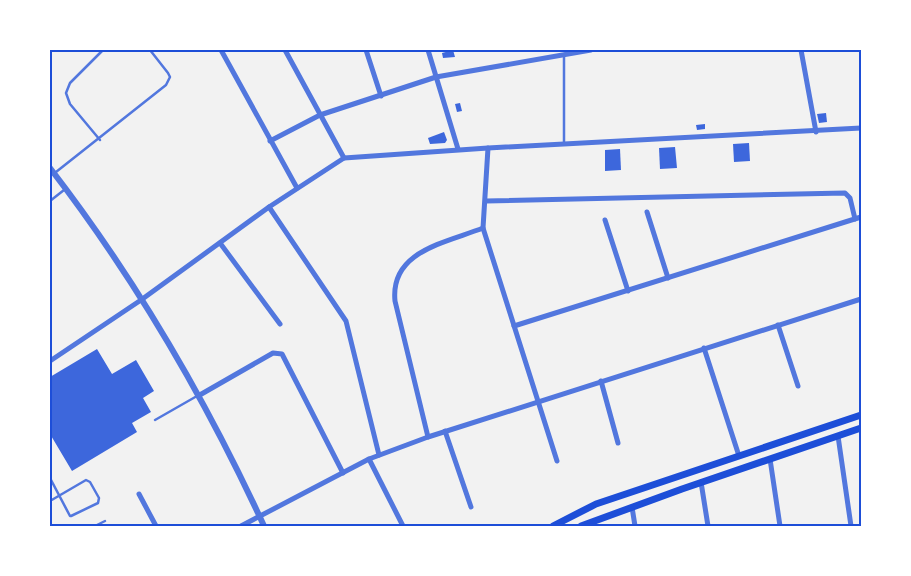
<svg xmlns="http://www.w3.org/2000/svg" width="911" height="576" font-family="'Titillium Web',sans-serif">
  <style>
    .building { fill: #3d67dc }
    .lines { fill: none; stroke-linecap: round; stroke-linejoin: round }
    .service { stroke: #5277de; stroke-width: 2.5 }
    .minor { stroke: #5277de; stroke-width: 5 }
    .tertiary { stroke: #5277de; stroke-width: 6 }
    .secondary { stroke: #1d4ed8; stroke-width: 7 }
    .neatline { fill: none; stroke: #1d4ed8; stroke-width: 2 }
  </style>
  <rect width="100%" height="100%" fill="#f2f2f2"/>
  <g class="building">
    <polygon points="453,50 455,57 443,58 442,53"/>
    <polygon points="460,103 462,111 457,112 455,104"/>
    <polygon points="826,113 827,122 819,123 817,114"/>
    <polygon points="705,124 705,129 697,130 696,125"/>
    <polygon points="444,132 447,140 445,143 430,144 428,138"/>
    <polygon points="749,143 750,161 734,162 733,144"/>
    <polygon points="675,147 677,168 660,169 659,148"/>
    <polygon points="620,149 621,170 605,171 605,150"/>
    <polygon points="97,349 112,374 136,360 154,391 143,398 151,412 132,423 137,432 72,471 50,434 50,377"/>
  </g>
  <g class="lines">
    <g class="service">
      <polyline points="100,140 70,104 66,93 70,83 103,50"/>
      <polyline points="564,143 564,56"/>
      <polyline points="56,172 166,85 170,77 168,73 150,50"/>
      <polyline points="50,201 64,190"/>
      <polyline points="155,420 197,396"/>
      <polyline points="50,478 70,516 71,516 98,503 99,498 90,482 86,480 50,501"/>
      <polyline points="95,526 105,521"/>
    </g>
    <g class="minor">
      <polyline points="221,50 297,188"/>
      <polyline points="285,50 344,158"/>
      <polyline points="366,50 381,96"/>
      <polyline points="428,50 458,149"/>
      <polyline points="801,50 816,132"/>
      <polyline points="270,141 320,115 436,77 591,50"/>
      <polyline points="488,148 483,228 557,461"/>
      <polyline points="486,201 845,193 850,198 855,219"/>
      <polyline points="269,207 346,321 379,455"/>
      <polyline points="647,212 668,278"/>
      <polyline points="605,220 628,291"/>
      <polyline points="220,243 280,324"/>
      <polyline points="778,325 798,386"/>
      <polyline points="514,326 861,217"/>
      <polyline points="704,348 739,456"/>
      <polyline points="50,361 141,300 269,207 344,158 488,148 861,128"/>
      <polyline points="601,381 618,443"/>
      <polyline points="198,396 273,353 282,354 343,473"/>
      <polyline points="445,431 471,507"/>
      <polyline points="838,436 851,526"/>
      <path d="M428,437L395,301C390,251 445,243 483,228"/>
      <polyline points="369,459 403,526"/>
      <polyline points="770,459 780,526"/>
      <polyline points="701,482 708,526"/>
      <polyline points="139,494 156,526"/>
      <polyline points="632,507 635,526"/>
      <polyline points="241,526 369,459 428,437 861,299"/>
    </g>
    <path class="tertiary" d="M50,168C134,277 206,400 264,526"/>
    <g class="secondary">
      <polyline points="553,526 596,504 861,415"/>
      <polyline points="581,526 682,489 861,428"/>
    </g>
  </g>
  <rect width="911" height="576" fill="none" stroke="#ffffff" stroke-width="102"/>
  <rect x="51" y="51" width="809" height="474" class="neatline"/>
</svg>
